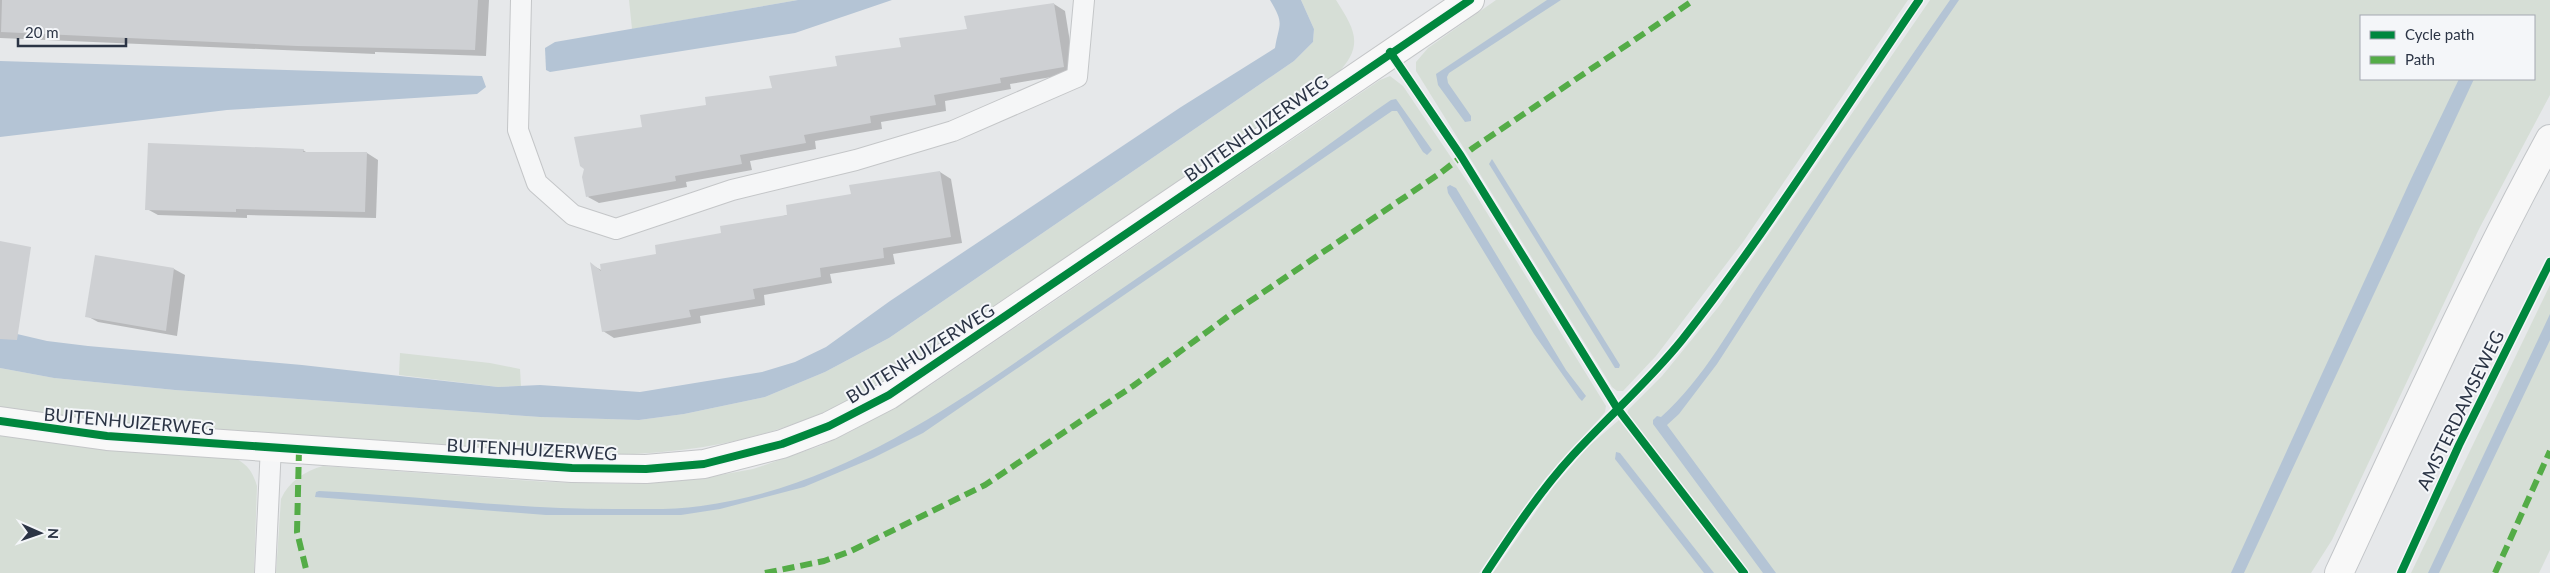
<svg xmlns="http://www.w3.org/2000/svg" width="2550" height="573" font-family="Lato,sans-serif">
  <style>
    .green { fill: #d6ded6; fill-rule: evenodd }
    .water { fill: #b4c4d5 }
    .shadow { fill: #0003 }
    .building { fill: #ced0d3 }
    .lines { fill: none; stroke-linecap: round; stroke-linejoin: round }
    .lane-casing { stroke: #c4c6c8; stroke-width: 22 }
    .secondary-casing { stroke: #c4c6c8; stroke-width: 30 }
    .primary-casing { stroke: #c2c5c8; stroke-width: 30 }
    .lane { stroke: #f5f6f7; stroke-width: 20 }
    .secondary { stroke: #f8f8f8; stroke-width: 28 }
    .primary { stroke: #f8f8f8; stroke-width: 28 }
    .quiet { stroke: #54ac47; stroke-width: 6; stroke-dasharray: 12 6; stroke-linecap: butt }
    .cycleway-casing { stroke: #f4f6f9; stroke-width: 11 }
    .cycleway { stroke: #00873e; stroke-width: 8 }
    .labels { text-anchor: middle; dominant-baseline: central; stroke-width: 4; stroke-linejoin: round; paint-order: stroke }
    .street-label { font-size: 18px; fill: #2b3445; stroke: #f4f6f9 }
  </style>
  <rect width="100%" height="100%" fill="#e6e8ea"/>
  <g class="green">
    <polygon points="629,0 798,0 632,29"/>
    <path d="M1301,0H1336C1355,30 1365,46 1336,75L889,377C865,390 842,405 817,415C743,446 665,456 585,455L67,420L0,408V368L54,378L175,390L540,417L639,420L684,414L765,397L825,372L889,338L1294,61L1313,42L1314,29Z"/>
    <polygon points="1496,0 1908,0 1743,242 1656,356 1623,391 1617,391 1612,387 1416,71 1416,62 1428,48"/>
    <path d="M1930,0H2550V95L2479,229L2332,540L2311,573H1749L1627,414L1628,410L1662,376L1720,305ZM2361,16H2534V79H2361Z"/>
    <path d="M1390,76L1403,86L1471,187L1606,406L1605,412L1600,418L1544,480L1479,573H276L281,499C289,481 305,471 323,466L548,482L628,484L698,479L753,469L820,446L852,431L928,387L1380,80Z"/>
    <polygon points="2550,285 2550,550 2539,573 2411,573"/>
    <polygon points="400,353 490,363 520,369 521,386 498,387 399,375"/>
    <polygon points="1619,420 1739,573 1493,573 1554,486 1589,446"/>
    <path d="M0,434L80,446L237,459C249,466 253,473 257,486L254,573H0Z"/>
  </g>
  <g class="water">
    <polygon points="798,0 892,0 795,33 550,72 546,70 545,48 555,42"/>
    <path d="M1270,0H1301L1314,29L1313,42L1294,61L889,338L825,372L765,397L684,414L639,420L540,417L175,390L54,378L0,368V330L47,341L88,346L302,365L498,387L540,385L640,392L762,372L795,362L826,347L890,301L1181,107L1275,48C1279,23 1285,25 1270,0Z"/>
    <polygon points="1547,0 1561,0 1449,73 1447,77 1448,83 1471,116 1471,121 1465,122 1438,85 1436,74"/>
    <path d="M1950,0H1959L1846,165L1717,364L1679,414L1667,425L1776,573H1763L1653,424V420L1657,416L1661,417C1704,379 1732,325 1764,277C1826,184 1886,91 1950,0Z"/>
    <polygon points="0,61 482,76 486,87 477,94 227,110 0,137"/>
    <polygon points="2459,79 2474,79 2244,573 2231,573 2411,179"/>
    <path d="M1396,99L1432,150L1427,155L1423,152L1397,111H1392L923,433L873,458L804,487L720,509L681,515H546L315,497L316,492L319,491C421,496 522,510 624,509C650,509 676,510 701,506C852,486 979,387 1101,303C1193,240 1285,177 1375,111L1391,100Z"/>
    <polygon points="1492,159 1620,365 1619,368 1615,368 1489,164"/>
    <polygon points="1450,185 1456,188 1566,370 1586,396 1582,401 1579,398 1534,334 1448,193 1447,187"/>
    <polygon points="2550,314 2550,340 2439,573 2428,573"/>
    <polygon points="1616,452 1620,453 1714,573 1704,573 1615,459"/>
  </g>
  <g class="shadow">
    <polygon points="0,0 489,0 486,56 375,52 375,54 0,38"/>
    <polygon points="1054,4 1065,11 1075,73 1010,84 1011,89 945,101 946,111 881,122 882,129 815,141 816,149 750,161 752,170 686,182 687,187 599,203 588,197 644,128 708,106 773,89 838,67"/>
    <polygon points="303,150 309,154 367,153 378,160 376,218 247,215 247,218 158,215 147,209"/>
    <polygon points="940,172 951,179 962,243 893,254 895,264 830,274 832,283 764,295 765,305 700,316 701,323 614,338 603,331 592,265 603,271 852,195"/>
    <polygon points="174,269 185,275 177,336 98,322 87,316"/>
  </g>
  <g class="building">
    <polygon points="2,0 478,0 475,50 297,46 1,32"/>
    <polygon points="1054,3 1064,67 1000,78 1001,83 934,95 936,105 870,116 871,123 804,135 806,143 740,155 742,164 675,176 676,181 586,197 582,177 584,169 580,166 574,137 642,127 640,115 706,105 705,97 772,88 769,76 837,66 835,56 901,47 899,38 967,29 964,16"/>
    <polygon points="148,143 304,149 303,152 367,152 365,212 236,209 236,212 145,210"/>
    <polygon points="940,171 951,237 883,248 884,258 820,268 821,277 753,289 755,299 689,310 691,317 602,332 590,262 601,271 600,264 656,254 655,245 721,233 720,226 787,215 786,205 851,194 849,185"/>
    <polygon points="0,241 31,247 17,340 0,339"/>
    <polygon points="95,255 174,268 166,331 85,317"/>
  </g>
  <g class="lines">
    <g class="lane-casing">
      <g id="lane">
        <polyline points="521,0 518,130 537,183 573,215 616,229 732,190 856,160 953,131 1077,77 1084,0"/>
        <polyline points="265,573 271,446"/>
      </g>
    </g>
    <g class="secondary-casing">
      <polyline id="secondary" points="0,421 107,436 572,468 646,469 704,464 782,444 829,426 889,395 1470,0"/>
    </g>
    <g class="primary-casing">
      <path id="primary" d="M2339,573C2407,427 2473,280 2550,139"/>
    </g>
    <use href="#lane" class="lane"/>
    <use href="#secondary" class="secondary"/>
    <use href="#primary" class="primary"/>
    <g class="quiet">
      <polyline points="299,449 297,532 307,573"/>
      <polyline points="765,573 824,561 851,551 985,485 1133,386 1234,312 1439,174 1473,148 1694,0"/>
      <polyline points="2495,573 2550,451"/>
    </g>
    <g class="cycleway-casing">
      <g id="cycleway">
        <polyline points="1390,52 1461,156 1617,408 1744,573"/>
        <polyline points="0,421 107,436 572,468 646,469 704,464 782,444 829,426 889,395 1470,0"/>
        <path d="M1486,573C1513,532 1540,491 1573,455C1609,416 1649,381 1682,340C1767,232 1841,114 1919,0"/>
        <polyline points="2401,573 2459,445 2550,262"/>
      </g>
    </g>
    <use href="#cycleway" class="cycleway"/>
  </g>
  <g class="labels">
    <g class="street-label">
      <text transform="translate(1256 128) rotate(-35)">BUITENHUIZERWEG</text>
      <text transform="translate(920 353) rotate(-32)">BUITENHUIZERWEG</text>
      <text transform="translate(2460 410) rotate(-64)">AMSTERDAMSEWEG</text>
      <text transform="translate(129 421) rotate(5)">BUITENHUIZERWEG</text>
      <text transform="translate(532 449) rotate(3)">BUITENHUIZERWEG</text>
    </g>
  </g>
  <rect x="2360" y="15" width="175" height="65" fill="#f4f6f9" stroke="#a4a8b1"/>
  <rect x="2370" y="31" width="25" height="8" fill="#00873e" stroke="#a4a8b1"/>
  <text x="2405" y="40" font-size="15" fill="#2b3445">Cycle path</text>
  <rect x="2370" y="56" width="25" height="8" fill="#54ac47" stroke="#a4a8b1"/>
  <text x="2405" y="65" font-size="15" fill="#2b3445">Path</text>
  <g transform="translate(40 533) rotate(92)" stroke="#f4f6f9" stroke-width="4" paint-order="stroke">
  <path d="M0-4L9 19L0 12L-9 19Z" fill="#2b3445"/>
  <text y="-8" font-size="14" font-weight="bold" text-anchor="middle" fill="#2b3445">N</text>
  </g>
  <path d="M18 38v8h108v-8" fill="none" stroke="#2b3445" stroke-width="2.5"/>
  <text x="25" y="38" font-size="15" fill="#2b3445" stroke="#f4f6f9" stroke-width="4" paint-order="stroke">20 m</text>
</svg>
